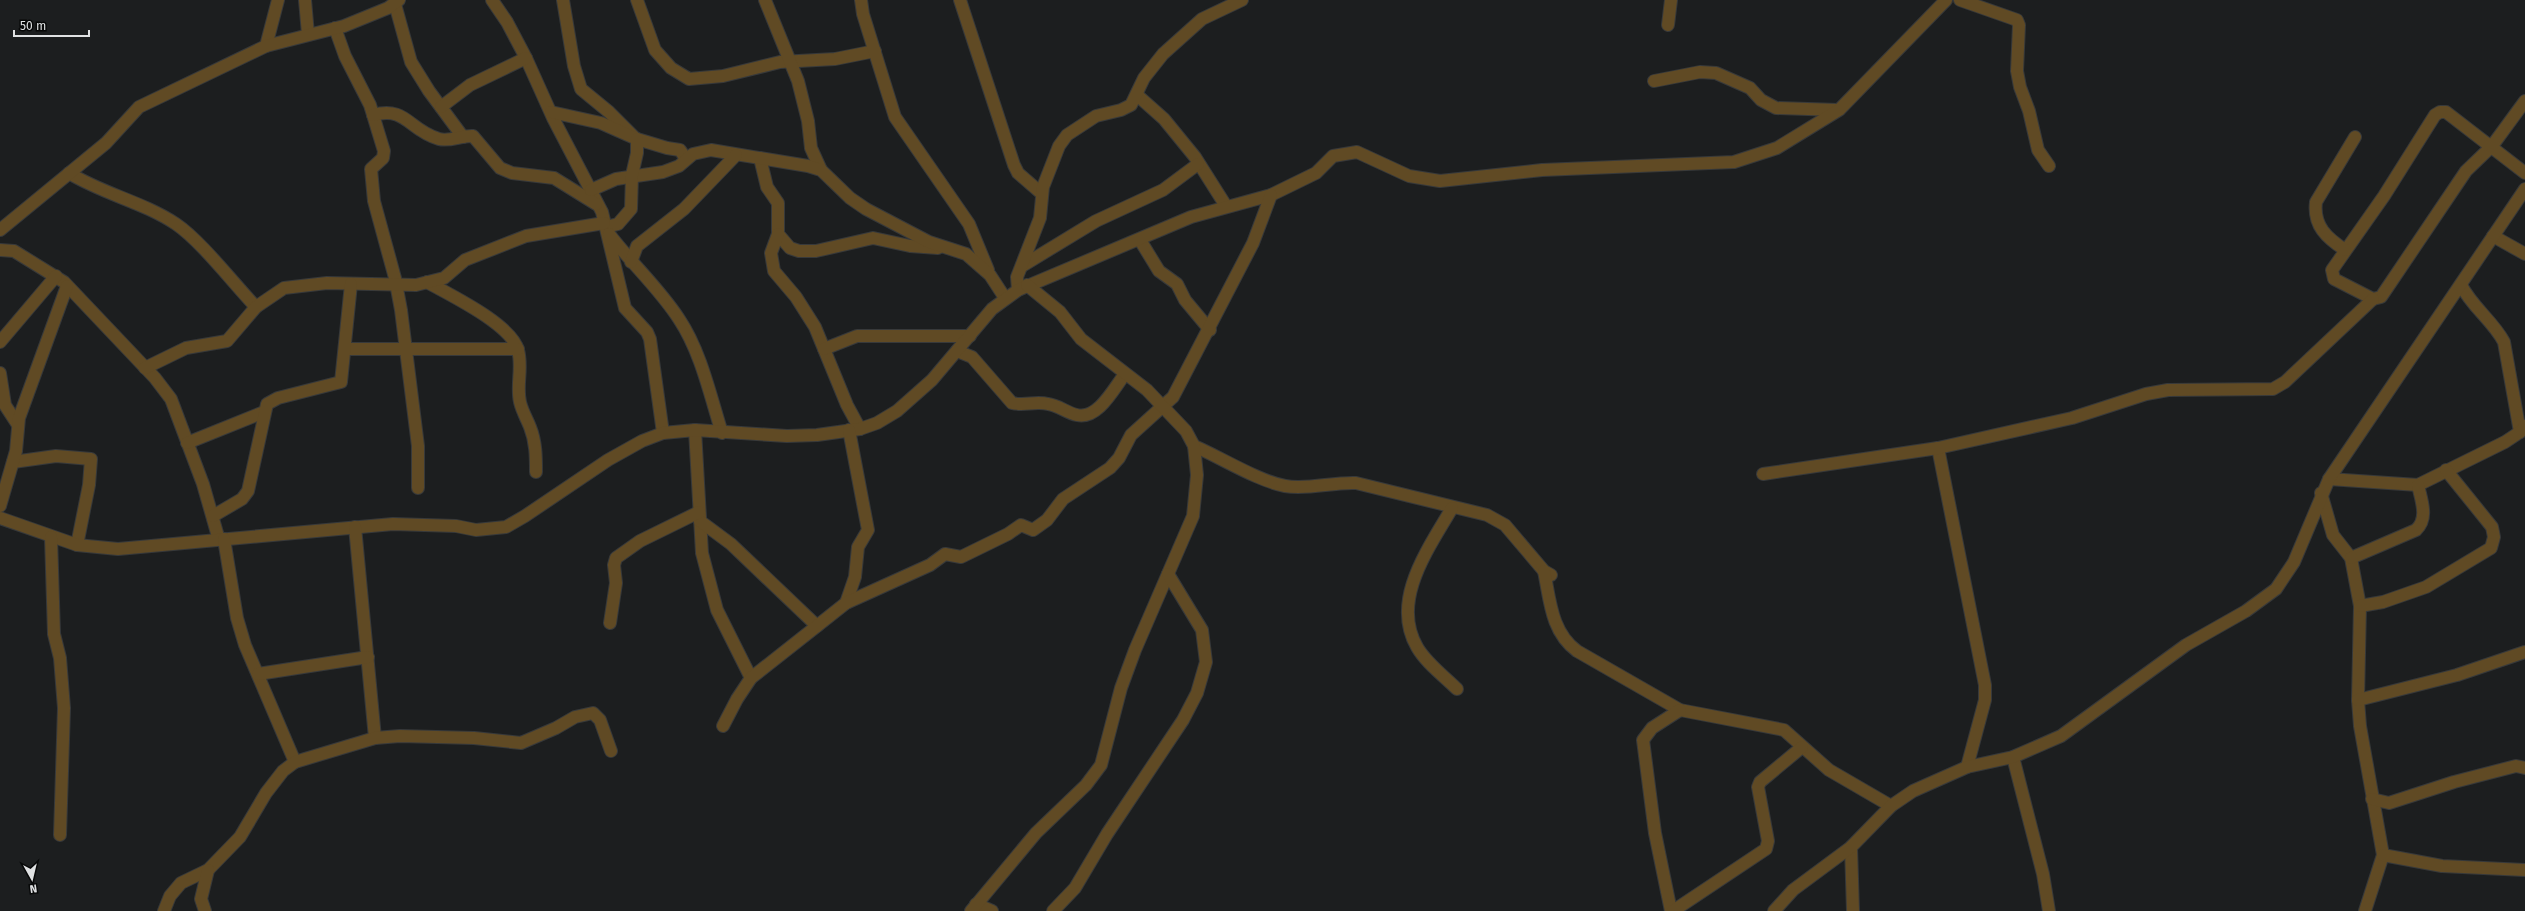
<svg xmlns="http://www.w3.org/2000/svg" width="2525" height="911" font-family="'Fira Sans',sans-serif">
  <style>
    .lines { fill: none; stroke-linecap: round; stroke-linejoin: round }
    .minor-casing { stroke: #37393a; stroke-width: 14 }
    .minor { stroke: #604a24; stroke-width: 12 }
  </style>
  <rect width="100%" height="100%" fill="#1c1e1f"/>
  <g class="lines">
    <g class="minor-casing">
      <g id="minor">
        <polyline points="305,0 308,34"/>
        <polyline points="492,0 507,22 526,58 553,118 602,212 625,308 647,332 650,339 663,433"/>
        <polyline points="563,0 574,66 581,89 609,112 634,137"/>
        <polyline points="637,0 655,50 671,68 689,79 723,76 780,62 835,59 875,51"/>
        <polyline points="765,0 798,81 808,121 811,148 821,170"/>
        <polyline points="861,0 863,14 895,117 969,224 988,270"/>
        <polyline points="960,0 1014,165 1018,173 1041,193"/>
        <polyline points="1960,0 2017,20 2019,25 2017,71 2020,87 2029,111 2038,150 2049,166"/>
        <polyline points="395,4 411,62 429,91 463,137"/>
        <polyline points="1668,25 1671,0"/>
        <polyline points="335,28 345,56 370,105 384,151 383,158 371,169 374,201 395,278 401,310 418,446 418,488"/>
        <polyline points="266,46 278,0"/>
        <polyline points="1654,81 1700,72 1716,73 1750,88 1761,100 1776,108 1838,110"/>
        <polyline points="1137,95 1164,119 1195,157 1226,206"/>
        <polyline points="2525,101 2492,146 2466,171 2381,297 2373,299 2334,279 2332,270 2384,196 2435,115 2440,112 2446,112 2525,173"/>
        <polyline points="441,107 470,85 526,58"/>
        <polyline points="551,112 601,123 637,139 667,148 680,150 686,159"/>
        <path d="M373,115C407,106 408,130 439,139C450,142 462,135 473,136L500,168L512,173L554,178L596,204"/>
        <polyline points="760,158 767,187 778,203 778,234 790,248 799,251 816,251 873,238 910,246 938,248"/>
        <path d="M69,173C103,194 143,202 176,224C201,241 234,284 256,307"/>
        <polyline points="591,190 616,179 663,172 679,166 693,154 711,150 808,166 821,170 850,198 866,209 929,242 966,254 990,275 1005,298"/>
        <polyline points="606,227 618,224 631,209 632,175 637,153 637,139"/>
        <polyline points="0,230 106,143 139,107 266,46 344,26 388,8 399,0"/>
        <path d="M609,234C631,263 659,288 679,319C701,352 710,395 722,433"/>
        <polyline points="778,234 771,253 774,271 796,297 815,327 847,405 860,429"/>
        <polyline points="2493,236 2525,254"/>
        <polyline points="1140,240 1159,271 1177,284 1185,300 1210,330"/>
        <polyline points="0,250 14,251 64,282 155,378 171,399 203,484 219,540"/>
        <path d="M2345,250C2327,238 2313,226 2316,202L2355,137"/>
        <polyline points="631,262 637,246 684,209 736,155"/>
        <polyline points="1022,266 1096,221 1163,190 1198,164"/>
        <path d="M427,282C450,295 511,324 518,350C523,368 516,385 520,402C522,411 527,419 530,427C536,442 536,457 536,472"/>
        <path d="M2461,285C2472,307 2493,321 2504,342L2520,432"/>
        <polyline points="1018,290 1017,277 1040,218 1043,187 1059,146 1067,135 1096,116 1121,110 1131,105 1144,78 1163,54 1202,19 1242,0"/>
        <polyline points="0,342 56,276"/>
        <polyline points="345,349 518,349"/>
        <polyline points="824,349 857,336 970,336"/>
        <path d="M957,351L972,357L1012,403C1024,406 1036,401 1048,404C1058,405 1067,413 1077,415C1098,420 1114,388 1125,374"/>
        <polyline points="145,368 186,348 227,341 256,307 284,288 327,283 416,285 444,278 465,260 526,236 604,223"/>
        <polyline points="0,373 5,405 18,425"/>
        <polyline points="695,430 702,553 717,610 751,678"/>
        <polyline points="187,443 264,412"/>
        <path d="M1194,446C1220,457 1258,481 1285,486C1308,490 1332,482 1356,483L1487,515L1505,525L1544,571L1551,575"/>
        <polyline points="1938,448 1985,685 1985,700 1967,767"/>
        <polyline points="13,462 56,456 91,459 89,485 77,545"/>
        <polyline points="1763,474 1938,448 2072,418 2146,394 2168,390 2273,389 2285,382 2373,299"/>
        <polyline points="2329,479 2418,485 2505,442 2520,432 2525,426"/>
        <polyline points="2321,493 2333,535 2351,558 2360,606 2358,700 2360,726 2383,855 2365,911"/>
        <polyline points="0,506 16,451 19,418 67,286"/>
        <path d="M1452,508C1429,548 1390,600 1417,647C1426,663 1444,676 1457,689"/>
        <polyline points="213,516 242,499 248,491 267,404 278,398 341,382 351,284"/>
        <polyline points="0,518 77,545 118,549 393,524 456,526 476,530 506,527 525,516 608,460 642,441 663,433 695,430 787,436 817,435 860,429 877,423 897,411 932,380 992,309 1018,290 1191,217 1271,195 1316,173 1333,156 1357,152 1409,176 1440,181 1542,170 1734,162 1777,148 1839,110 1946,0"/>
        <polyline points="700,521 731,544 817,626"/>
        <polyline points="355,527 375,738"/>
        <polyline points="51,537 54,634 60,658 64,708 60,835"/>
        <polyline points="224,539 237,618 245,645 295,762"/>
        <path d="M2351,558L2416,530C2429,518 2421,500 2418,485"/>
        <path d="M1544,571C1550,600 1551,632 1577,651L1680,710L1784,730L1829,770L1891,806"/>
        <polyline points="846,603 855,577 858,547 868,530 849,430"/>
        <polyline points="2360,606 2383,602 2426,587 2491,548 2494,537 2492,527 2446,470"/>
        <polyline points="610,623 616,583 614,565 616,558 640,541 699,512"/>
        <polyline points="258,674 368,657"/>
        <polyline points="2358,700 2457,675 2525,652"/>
        <polyline points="723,726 737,699 751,678 817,626 846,603 930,565 945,554 961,557 1008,534 1021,525 1033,530 1047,520 1063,499 1110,468 1119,458 1131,435 1173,397 1253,243 1271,195"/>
        <polyline points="2013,757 2043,874 2049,911"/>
        <polyline points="2372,799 2389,803 2454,782 2516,766 2525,768"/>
        <polyline points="1851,847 1853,911"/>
        <polyline points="2383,855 2442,866 2525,870"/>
        <polyline points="976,904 992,911"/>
        <polyline points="164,911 170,896 181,883 208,870 240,837 266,793 283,771 295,762 375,738 400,736 474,738 521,743 556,728 575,717 593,713 600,720 611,751"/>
        <polyline points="205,911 201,899 208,870"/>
        <polyline points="971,911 1036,833 1086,785 1101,765 1121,688 1135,650 1193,516 1197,475 1194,446 1186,431 1147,390 1081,339 1060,312 1027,285"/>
        <polyline points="1053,911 1075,888 1107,834 1183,720 1197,693 1206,662 1202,630 1168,574"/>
        <polyline points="1671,911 1655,833 1643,740 1652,728 1680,710"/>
        <polyline points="1673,911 1766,849 1768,841 1758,787 1760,782 1802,747"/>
        <polyline points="1774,911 1793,890 1851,847 1891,806 1913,791 1967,767 2013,757 2061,736 2186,645 2246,611 2276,589 2294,562 2329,479 2525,189"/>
      </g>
    </g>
    <use href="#minor" class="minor"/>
  </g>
  <g transform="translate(32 879) rotate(172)" stroke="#070808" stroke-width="3" paint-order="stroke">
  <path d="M0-3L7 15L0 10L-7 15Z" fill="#e0e2e3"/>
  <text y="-6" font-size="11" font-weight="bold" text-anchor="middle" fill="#e0e2e3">N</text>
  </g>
  <path d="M14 30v6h75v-6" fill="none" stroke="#e0e2e3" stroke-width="2"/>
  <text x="20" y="30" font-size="12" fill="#e0e2e3" stroke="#070808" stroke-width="3" paint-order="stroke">50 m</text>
</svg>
